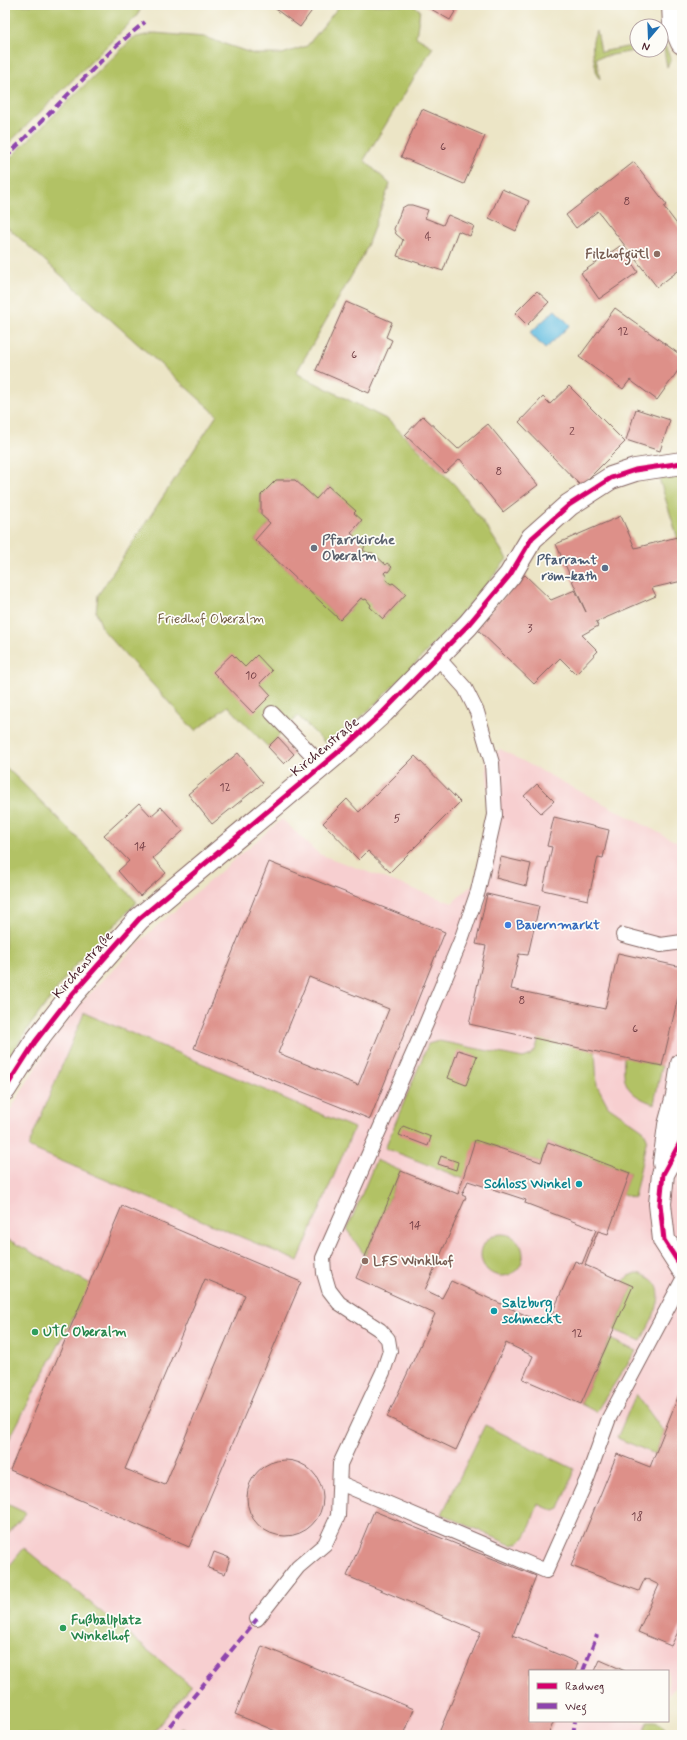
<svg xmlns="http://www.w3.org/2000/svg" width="687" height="1740" font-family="Mynerve,sans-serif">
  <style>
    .built { fill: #f7cfd0 }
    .green { fill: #b2c265; stroke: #7e7048; fill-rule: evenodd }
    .water { fill: #63bee1; stroke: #566e86 }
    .building { fill: #dd9089; fill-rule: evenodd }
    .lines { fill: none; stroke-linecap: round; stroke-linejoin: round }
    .lane-casing { stroke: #836461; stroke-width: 16 }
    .street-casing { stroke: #836461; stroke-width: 24 }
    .lane { stroke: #fff; stroke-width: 14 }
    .street { stroke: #fff; stroke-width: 22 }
    .quiet { stroke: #8e44ad; stroke-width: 4; stroke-dasharray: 8 4; stroke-linecap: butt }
    .cycleway-casing { stroke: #fdfcf7; stroke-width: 8 }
    .cycleway { stroke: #d6006c; stroke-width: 5 }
    .education-dot { fill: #8d6e63; stroke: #fdfcf7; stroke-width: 1.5 }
    .worship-dot { fill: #6b7280; stroke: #fdfcf7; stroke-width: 1.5 }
    .service-dot { fill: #5c6f8a; stroke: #fdfcf7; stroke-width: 1.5 }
    .shop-dot { fill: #3f7fe0; stroke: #fdfcf7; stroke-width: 1.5 }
    .culture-dot { fill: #0f9aa8; stroke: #fdfcf7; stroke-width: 1.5 }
    .leisure-dot { fill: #2e9e5b; stroke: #fdfcf7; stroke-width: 1.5 }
    .labels { text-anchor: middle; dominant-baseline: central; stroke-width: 3.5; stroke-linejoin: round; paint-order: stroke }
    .number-label { font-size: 12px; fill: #6f3b42 }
    .education-label { font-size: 14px; font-weight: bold; fill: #785e54; stroke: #fdfcf7; text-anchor: end }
    .worship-label { font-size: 14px; font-weight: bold; fill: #5b616d; stroke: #fdfcf7; text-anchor: start }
    .service-label { font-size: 14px; font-weight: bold; fill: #4e5e75; stroke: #fdfcf7; text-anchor: end }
    .park-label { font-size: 14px; fill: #6e583f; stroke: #fdfcf7 }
    .street-label { font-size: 14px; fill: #4a1f2b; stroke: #fdfcf7 }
    .shop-label { font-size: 14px; font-weight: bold; fill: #366cbe; stroke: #fdfcf7; text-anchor: start }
    .culture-label { font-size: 14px; font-weight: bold; fill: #0d838f; stroke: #fdfcf7; text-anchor: end }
    .leisure-label { font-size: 14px; font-weight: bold; fill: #27864d; stroke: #fdfcf7; text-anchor: start }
  </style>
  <rect width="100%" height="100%" fill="#fdfcf7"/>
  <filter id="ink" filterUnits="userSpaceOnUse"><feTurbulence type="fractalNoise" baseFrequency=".025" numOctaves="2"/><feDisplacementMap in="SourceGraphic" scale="8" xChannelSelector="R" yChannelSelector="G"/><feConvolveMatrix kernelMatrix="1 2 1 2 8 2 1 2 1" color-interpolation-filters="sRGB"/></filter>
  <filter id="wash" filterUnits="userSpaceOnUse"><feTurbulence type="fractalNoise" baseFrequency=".012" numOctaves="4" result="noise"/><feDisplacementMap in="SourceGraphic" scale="16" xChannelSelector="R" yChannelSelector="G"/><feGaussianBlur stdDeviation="0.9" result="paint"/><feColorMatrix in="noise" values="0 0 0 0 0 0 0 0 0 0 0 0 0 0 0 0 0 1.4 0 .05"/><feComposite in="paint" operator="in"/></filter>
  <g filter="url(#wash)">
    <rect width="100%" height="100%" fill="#ece5c6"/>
    <polygon class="built" points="500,749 682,845 682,1679 668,1696 668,1671 530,1671 530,1721 648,1721 642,1735 198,1735 181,1728 176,1735 5,1735 5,1537 26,1513 5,1503 5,1447 91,1284 5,1238 5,1119 50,1044 80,1004 150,932 282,819 319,854 452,903 474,883 485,848 489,800 486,762"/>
    <g class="green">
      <polygon points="5,5 143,5 136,17 5,147"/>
      <path d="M340,5H412L420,10L416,37L433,47L364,160L390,184L364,254L296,373L388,420L455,485L488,529L507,559C453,627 393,689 329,747L298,716L268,747L228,706L195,731L103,630L96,612L98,595L217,415L5,225V163L133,38L154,33L204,37L254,54H282L307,46ZM276,480H295L316,499L329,486L355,511L354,513L362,521L351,533L365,546L363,550L367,553H373L386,565L388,563L392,567L388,572L386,571L384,573L387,577L385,579L391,584L393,583L406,594L383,619L366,599L361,598L340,620L255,540L270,523L261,515V495Z"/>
      <path d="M597,31L601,52L637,45V50H639L596,58L600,79L597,76C595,61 588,43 597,31Z"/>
      <polygon points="661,36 671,60 667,67 663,45 661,46"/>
      <polygon points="682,475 682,552 659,478"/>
      <polygon points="5,766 73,833 137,902 71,970 31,1024 5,1064"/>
      <polygon points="84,1013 354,1128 298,1261 28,1147"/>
      <path d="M539,1038L595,1050L597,1085L608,1106L643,1130L647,1138L634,1198L622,1194L630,1173L548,1142L541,1162L476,1140L464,1179L385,1148L428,1044L439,1041L523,1058C535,1055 536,1049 539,1038Z"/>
      <path d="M624,1057L662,1066L654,1104C627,1094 622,1085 624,1057Z"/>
      <polygon points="376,1160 401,1171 365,1256 347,1230"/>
      <circle cx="502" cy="1255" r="21"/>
      <polygon points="5,1238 91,1284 5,1447"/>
      <path d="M637,1273C677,1283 652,1317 641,1341L614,1330L633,1286L623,1282L628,1276Z"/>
      <polygon points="610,1339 636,1351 596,1412 581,1404"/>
      <polygon points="636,1394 664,1432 655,1454 617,1438"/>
      <path d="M485,1425L574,1469L573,1475L559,1509L554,1511L538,1504C532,1518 528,1544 511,1545L442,1514Z"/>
      <polygon points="5,1503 26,1513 5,1537"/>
      <polygon points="24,1548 191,1686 151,1735 5,1735 5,1571"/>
      <polygon points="648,1721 656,1721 674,1735 642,1735"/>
      <polygon points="181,1728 198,1735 176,1735"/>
    </g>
    <polygon class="water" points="555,310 570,325 545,349 530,333"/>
    <g id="blocks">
      <g class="building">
        <polygon points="270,5 316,5 300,27"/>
        <polygon points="424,5 459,5 450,20"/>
        <polygon points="422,109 485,136 464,184 401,157"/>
        <polygon points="634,162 667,205 664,207 682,231 682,268 657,287 598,211 576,228 566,215"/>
        <polygon points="502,189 529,201 516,231 489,218"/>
        <polygon points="407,205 412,205 428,210 425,218 443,225 448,215 474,226 470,236 458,231 443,271 397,256 403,240 396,234 394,229 402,208"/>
        <polygon points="620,246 638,272 599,299 581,273"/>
        <polygon points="537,291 549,302 527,325 515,313"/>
        <polygon points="346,302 392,322 386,337 392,340 369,393 316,370"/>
        <polygon points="615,308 682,356 682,365 657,400 630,380 623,389 579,357"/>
        <polygon points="569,386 625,442 581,486 519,422 543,397 550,404"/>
        <polygon points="636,409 670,420 660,451 626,440"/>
        <polygon points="423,416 458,449 488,424 538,485 503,512 460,459 445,473 405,435"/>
        <polygon points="276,480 295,480 316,499 328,486 356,511 354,513 362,520 351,533 365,546 363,550 367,553 373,553 386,565 387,563 392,567 388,572 386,571 384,573 387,577 385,579 391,584 393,583 406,594 383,619 370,607 371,605 366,599 364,600 361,598 340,620 255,540 270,523 261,515 261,495"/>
        <polygon points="621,516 635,548 677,537 682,561 682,581 652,588 656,596 596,622 598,626 582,635 598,651 576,674 560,658 534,684 475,627 525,575 551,600 575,590 586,612 556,544"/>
        <polygon points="232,654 245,667 257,655 272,671 260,683 271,695 253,713 213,672"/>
        <polygon points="278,737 294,754 284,764 268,747"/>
        <polygon points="238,753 263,783 212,824 188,794"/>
        <polygon points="415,756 460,802 390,872 368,851 359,860 323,823 347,799 359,812"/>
        <polygon points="537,784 554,801 541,813 524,796"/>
        <polygon points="139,803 151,816 161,807 183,831 153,858 166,873 140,896 118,871 129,861 104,835"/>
        <polygon points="554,817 609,830 603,858 598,857 588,900 543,890 552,847 547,846"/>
        <polygon points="501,857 531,864 526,886 496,878"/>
        <path d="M269,862L445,932L370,1119L194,1048ZM309,977L389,1009L358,1085L278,1053Z"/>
        <polygon points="487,894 539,906 528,955 519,954 511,989 605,1009 618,953 682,967 682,980 662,1066 469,1024 486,946 476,944"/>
        <polygon points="458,1050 477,1056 466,1085 448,1078"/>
        <polygon points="403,1126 431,1137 428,1146 399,1135"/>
        <path d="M475,1140L541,1162L548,1142L630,1173L608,1234L598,1231L585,1265L633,1286L581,1404L523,1379L533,1356L506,1343L456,1450L387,1417L435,1314L356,1278L401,1171L458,1194ZM468,1181L526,1200L525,1203L596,1230L582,1264L575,1261L547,1325L451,1281L442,1298L425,1290L466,1197L462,1195Z"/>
        <polygon points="441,1156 458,1162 456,1170 438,1164"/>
        <path d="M122,1206L301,1282L189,1547L10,1470ZM205,1279L245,1295L165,1485L125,1469Z"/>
        <polygon points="682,1387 682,1624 671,1646 638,1632 659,1585 645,1578 639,1591 571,1566 617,1454 650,1467"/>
        <circle cx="285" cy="1498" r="38"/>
        <polygon points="374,1511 536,1576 513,1635 578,1663 575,1671 530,1671 530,1721 554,1721 548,1735 438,1735 481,1632 347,1576"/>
        <polygon points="214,1552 230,1558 225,1574 208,1568"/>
        <polygon points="262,1646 414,1709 404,1735 285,1735 235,1714"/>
        <polygon points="600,1660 625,1671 595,1671"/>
      </g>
    </g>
  </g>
  <g filter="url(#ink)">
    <use href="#blocks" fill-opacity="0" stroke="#836461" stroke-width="1"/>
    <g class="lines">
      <g class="lane-casing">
        <g id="lane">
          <polyline points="272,713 322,765"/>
          <polyline points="623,935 661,945 682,942"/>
          <polyline points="340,1483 546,1571 587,1479 609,1418 682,1281"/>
          <polyline points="257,1619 298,1567 325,1544 338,1516 340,1464 383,1372 390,1351 388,1339 380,1330 339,1303 329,1290 324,1273 323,1258 426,1024 461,940 478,891 495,815 492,763 477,712 465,688 438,658"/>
        </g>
      </g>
      <g class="street-casing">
        <g id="street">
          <polyline points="673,5 674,25 682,43"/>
          <polyline points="5,1089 35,1042 70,997 139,919 349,743 383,712 468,625 510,575 532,538 569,505 611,478 635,470 682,463"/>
          <polyline points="682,1139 663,1174 660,1204 664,1240 682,1268"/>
          <polyline points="664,1163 669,1125 677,1096 682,1064"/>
        </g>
      </g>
      <use href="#lane" class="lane"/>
      <use href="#street" class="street"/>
      <g class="quiet">
        <polyline points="5,158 117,45 145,22"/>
        <polyline points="583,1671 597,1635"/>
        <polyline points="162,1735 257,1619"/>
        <polyline points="573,1735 575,1721"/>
      </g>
      <g class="cycleway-casing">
        <g id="cycleway">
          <polyline points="5,1089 35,1042 70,997 139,919 349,743 383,712 468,625 510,575 532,538 569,505 611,478 635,470 682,463"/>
          <polyline points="682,1139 663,1174 660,1204 664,1240 682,1268"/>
        </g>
      </g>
      <use href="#cycleway" class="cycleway"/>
    </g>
  </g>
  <g class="education-dot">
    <circle cx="657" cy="254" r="4"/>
    <circle cx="365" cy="1261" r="4"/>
  </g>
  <circle class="worship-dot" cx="314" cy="548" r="4"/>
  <circle class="service-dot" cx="605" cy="568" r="4"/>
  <circle class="shop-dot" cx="508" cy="925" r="4"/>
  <g class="culture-dot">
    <circle cx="579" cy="1184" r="4"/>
    <circle cx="494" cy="1311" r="4"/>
  </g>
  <g class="leisure-dot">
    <circle cx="35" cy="1332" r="4"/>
    <circle cx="63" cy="1628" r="4"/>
  </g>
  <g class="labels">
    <g class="number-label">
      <text x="443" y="147">6</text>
      <text x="627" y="202">8</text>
      <text x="428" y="237">4</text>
      <text x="623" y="332">12</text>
      <text x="354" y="355">6</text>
      <text x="572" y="432">2</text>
      <text x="499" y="472">8</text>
      <text x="530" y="629">3</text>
      <text x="251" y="676">10</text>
      <text x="225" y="788">12</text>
      <text x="397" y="819">5</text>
      <text x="140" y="847">14</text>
      <text x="522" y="1001">8</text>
      <text x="635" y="1029">6</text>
      <text x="415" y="1226">14</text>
      <text x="577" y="1334">12</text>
      <text x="637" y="1517">18</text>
    </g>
    <g class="education-label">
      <text x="649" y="254">Filzhofgütl</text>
      <text x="373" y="1261" text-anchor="start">LFS Winklhof</text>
    </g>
    <g class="worship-label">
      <text x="322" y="540">Pfarrkirche<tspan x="322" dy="16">Oberalm</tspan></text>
    </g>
    <g class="service-label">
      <text x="597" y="560">Pfarramt<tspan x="597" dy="16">röm-kath</tspan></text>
    </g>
    <g class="park-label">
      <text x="211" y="619">Friedhof Oberalm</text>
    </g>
    <g class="street-label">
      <text transform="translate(325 747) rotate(-40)">Kirchenstraße</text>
      <text transform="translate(83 965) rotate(-49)">Kirchenstraße</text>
    </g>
    <g class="shop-label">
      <text x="516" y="925">Bauernmarkt</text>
    </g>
    <g class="culture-label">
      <text x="571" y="1184">Schloss Winkel</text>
      <text x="502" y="1303" text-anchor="start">Salzburg<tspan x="502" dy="16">schmeckt</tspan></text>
    </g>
    <g class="leisure-label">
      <text x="43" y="1332">UTC Oberalm</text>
      <text x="71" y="1620">Fußballplatz<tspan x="71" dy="16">Winkelhof</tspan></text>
    </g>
  </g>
  <rect width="687" height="1740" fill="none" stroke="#fdfcf7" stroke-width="20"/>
  <rect x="529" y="1670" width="140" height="52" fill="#fdfcf7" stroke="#b5a4a5"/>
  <rect x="537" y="1683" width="20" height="6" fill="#d6006c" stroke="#b5a4a5"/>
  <text x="565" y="1690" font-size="12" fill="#4a1f2b">Radweg</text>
  <rect x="537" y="1703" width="20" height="6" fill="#8e44ad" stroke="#b5a4a5"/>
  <text x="565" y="1710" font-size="12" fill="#4a1f2b">Weg</text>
  <g transform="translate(649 38) rotate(199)"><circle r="19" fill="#fdfcf7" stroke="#b5a4a5"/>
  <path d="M0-3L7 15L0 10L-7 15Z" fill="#1f6fb2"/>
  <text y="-6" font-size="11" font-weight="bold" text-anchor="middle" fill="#4a1f2b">N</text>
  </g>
</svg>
